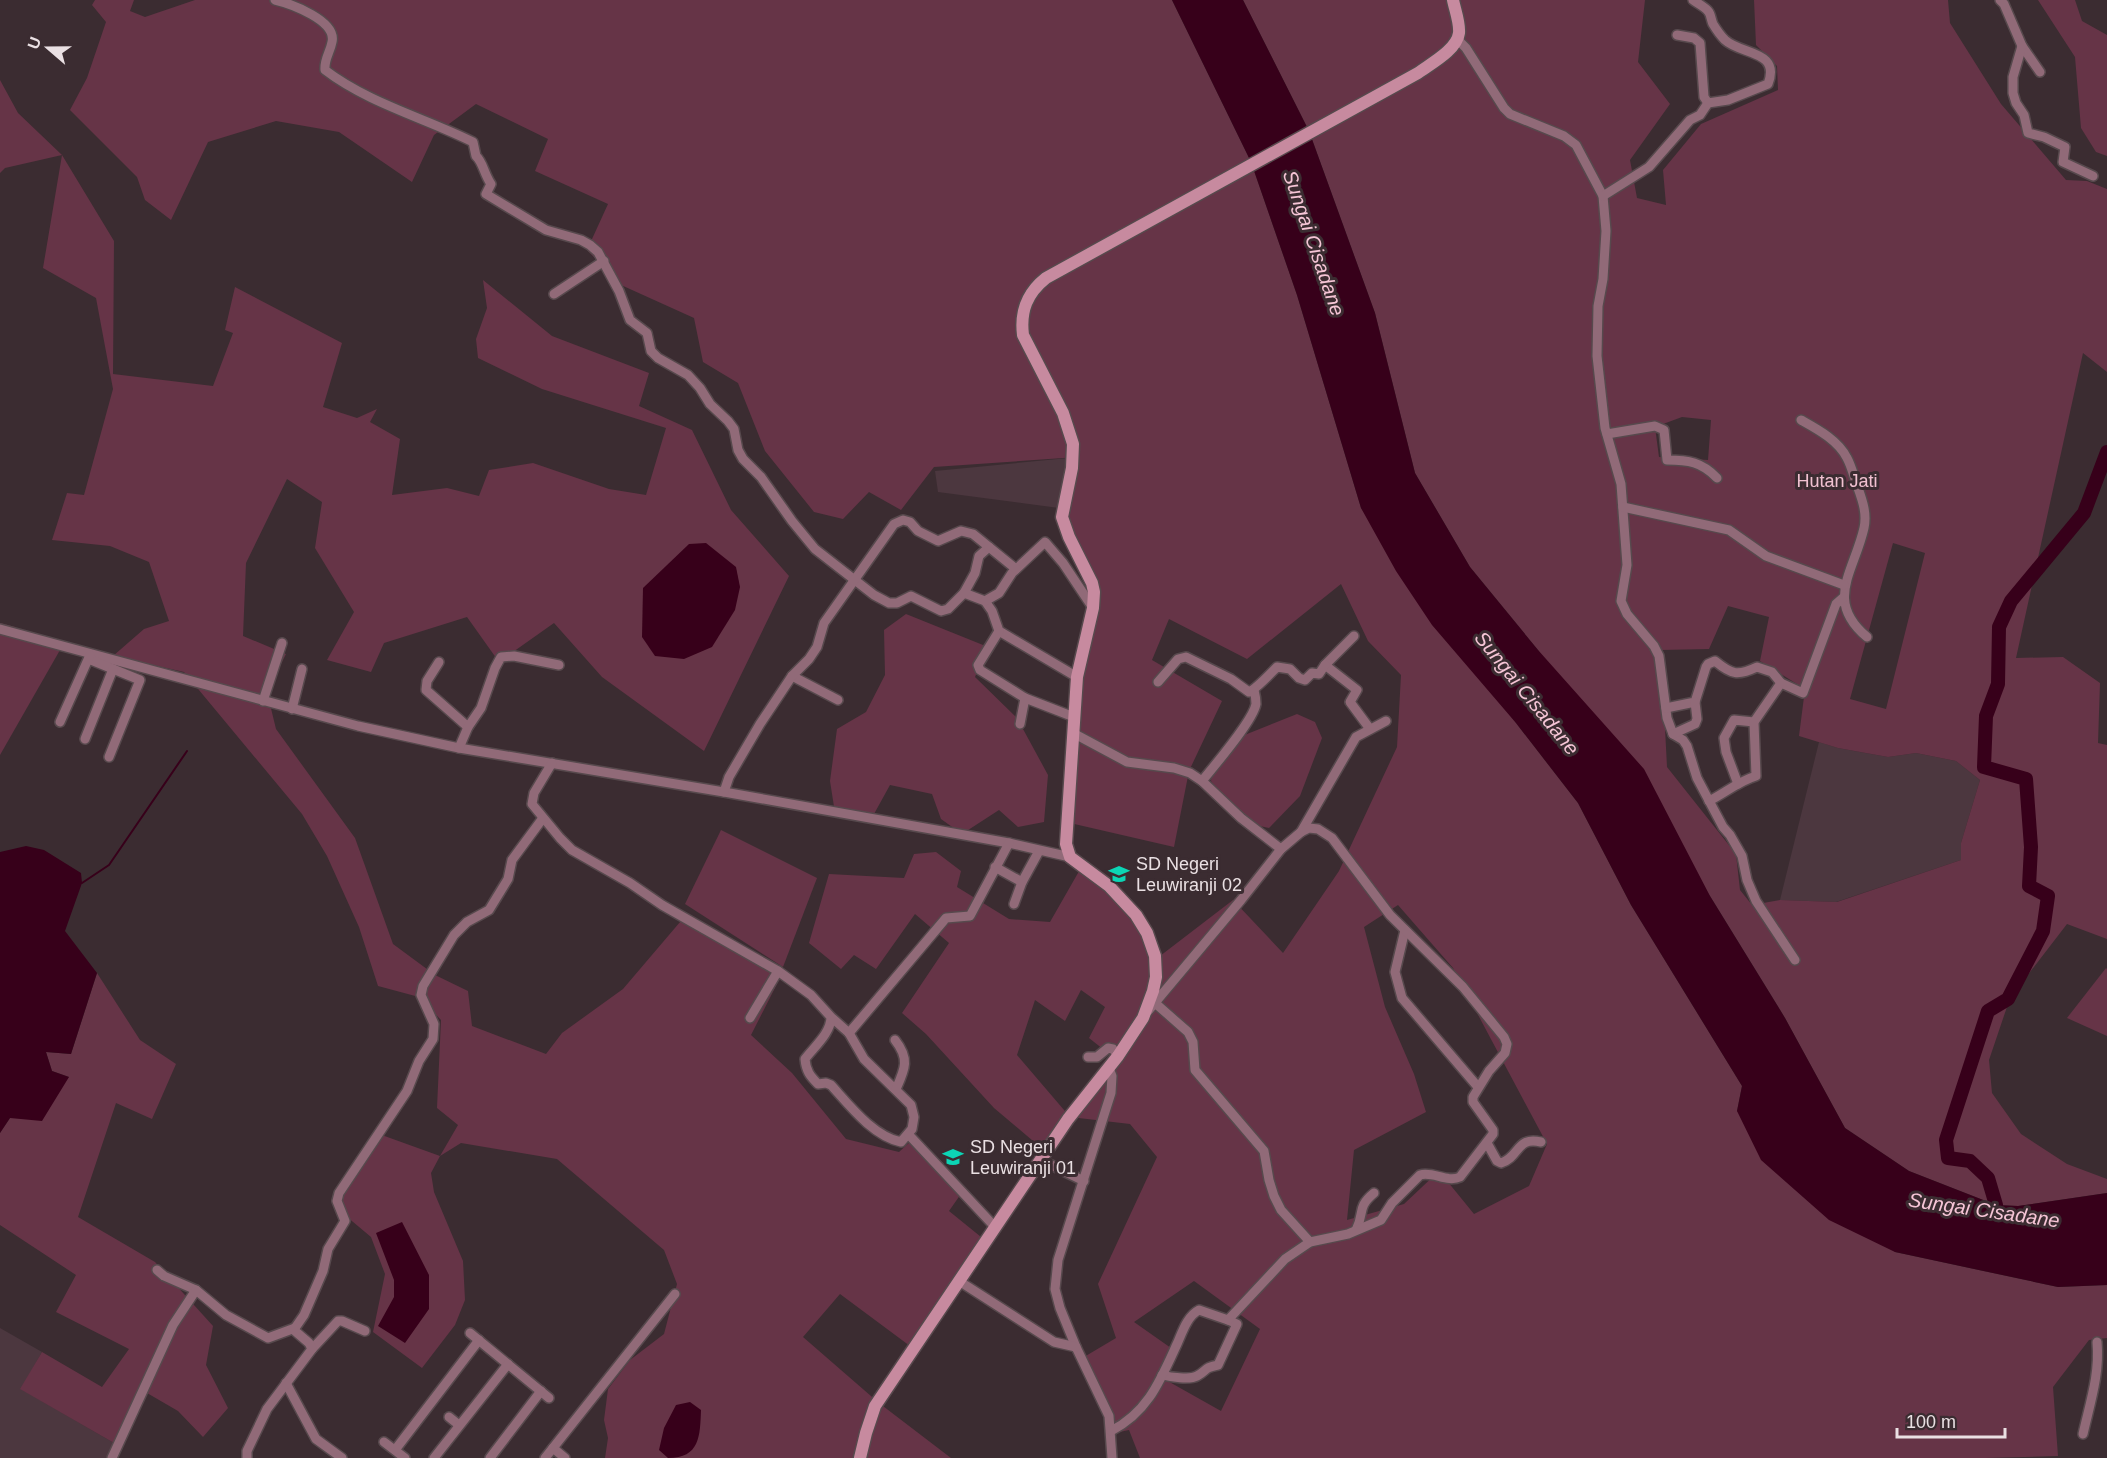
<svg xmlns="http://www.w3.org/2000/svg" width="2107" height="1458" font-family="Arial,sans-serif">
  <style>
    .built { fill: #4c373f }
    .green { fill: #663447; fill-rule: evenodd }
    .water { fill: #37001a }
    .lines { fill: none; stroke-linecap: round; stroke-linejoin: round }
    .stream { stroke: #37001a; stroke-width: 2 }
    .river { stroke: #37001a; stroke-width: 14 }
    .street-casing { stroke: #57494d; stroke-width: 12 }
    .secondary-casing { stroke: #57494d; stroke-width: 15 }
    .street { stroke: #916a78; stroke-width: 9 }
    .secondary { stroke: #c78a9f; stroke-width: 12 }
    .labels { text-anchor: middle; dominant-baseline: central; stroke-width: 6; stroke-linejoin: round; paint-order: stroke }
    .park-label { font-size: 18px; fill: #f1c1d1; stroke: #3b2c31 }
    .poi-label { font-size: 18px; fill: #eae0e3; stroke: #3b2c31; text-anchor: start }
    .water-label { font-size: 20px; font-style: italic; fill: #f6c5d6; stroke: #3b2c31 }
  </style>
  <rect width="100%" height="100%" fill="#3b2c31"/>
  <g class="built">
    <polygon points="1068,458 1059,508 938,492 935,471"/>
    <polygon points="1819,742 1838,748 1888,757 1916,753 1956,761 1980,780 1961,843 1961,860 1836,902 1780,900"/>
    <polygon points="0,1328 42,1352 21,1389 121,1447 116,1458 0,1458"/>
  </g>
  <g class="green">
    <path d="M95,0H134L130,11L145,17L195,0H1172L1251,162L1297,295L1361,508L1516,723L1578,803L1631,905L1742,1086L1737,1111L1895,1252L2058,1287L2107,1285V1338L2089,1340L2053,1387L2058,1456L1986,1458H1140L1129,1430L1110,1434L1084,1357L1116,1338L1098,1284L1157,1157L1130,1124L1070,1117L1046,1152L994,1108L926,1034L902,1013L949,943L915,914L876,969L854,955L841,969L809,943L829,874L904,878L914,854L936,852L961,871L957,887L1009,919L1050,922L1082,866L1134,906L1160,956L1233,900L1283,953L1339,871L1397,747L1401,675L1368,641L1341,584L1247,659L1169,619L1152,660L1222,701L1189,771L1174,847L1070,823L1078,690L1096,595L1066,514L1078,457L934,467L901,510L869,492L843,519L814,512L765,451L738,383L703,362L694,318L621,285L587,250L608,204L535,171L548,139L476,104L434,135L412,182L339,132L276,121L208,142L171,220L145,200L137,177L70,110L87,78L106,22L92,5ZM1398,905L1453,968L1547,1144L1529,1186L1474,1214L1439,1171L1404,1204L1347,1220L1354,1150L1426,1112L1414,1074L1385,1007L1364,927ZM1081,990L1105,1007L1089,1038L1118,1061L1070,1117L1017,1055L1035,1000L1065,1021ZM1194,1281L1260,1329L1221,1411L1157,1375L1171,1348L1134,1322Z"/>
    <path d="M1243,0H1645L1638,62L1670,104L1630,160L1637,198L1666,205L1663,170L1701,124L1778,90L1777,66L1756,45L1754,0H1948L1950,23L2001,104L2066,180L2087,181L2107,189V372L2083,353L2016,658L2063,657L2100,683L2098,743L2107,745V939L2067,924L2010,998L1989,1060L1992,1093L2021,1134L2067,1164L2107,1179V1193L2018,1206L1996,1205L1909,1171L1845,1128L1785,1018L1710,896L1538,650L1470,567L1415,473L1375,313L1309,131ZM1682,417L1711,420L1708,460L1659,457L1655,427ZM1893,543L1925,553L1886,709L1850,699ZM1728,606L1769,617L1760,661L1805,689L1799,736L1838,748L1888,757L1916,753L1956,761L1980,780L1961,843V860L1837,902L1780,900L1752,905L1740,890L1736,854L1667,767L1661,650L1709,649Z"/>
    <polygon points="2038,0 2075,0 2082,21 2107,35 2107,156 2096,152 2081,128 2075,57"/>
    <polygon points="0,80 18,113 62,155 114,241 113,374 213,386 233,333 225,330 235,287 342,343 323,407 357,418 377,409 370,422 400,439 392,495 447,488 479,496 489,470 533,463 609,489 646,495 666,428 542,389 478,358 476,339 487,308 483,280 552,336 649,373 639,406 692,430 731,510 789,576 704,751 602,677 554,623 499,662 467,617 384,643 371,672 327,660 354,612 315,548 322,502 287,479 246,563 243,636 286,654 267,692 276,729 355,838 393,944 435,975 468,991 472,1026 546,1054 562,1033 623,989 686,915 780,978 751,1035 792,1073 846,1139 899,1152 912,1140 963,1191 949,1211 986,1241 914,1349 840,1294 803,1337 879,1403 951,1458 605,1458 608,1438 604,1420 608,1389 630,1360 664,1334 677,1284 664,1250 557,1159 461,1143 440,1156 431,1173 434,1192 463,1261 465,1300 455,1325 422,1368 373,1332 385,1274 371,1237 334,1206 379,1134 440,1156 458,1125 437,1108 441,1020 419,997 378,986 359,927 327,856 302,814 184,672 113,656 144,629 169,621 149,562 110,546 52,540 67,493 84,495 113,389 96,298 43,268 62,155 5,168 0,173"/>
    <polygon points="906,614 988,647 975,677 1017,718 1048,775 1044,822 1018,827 999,810 962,834 941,819 932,794 890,785 874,814 835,813 830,781 837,729 866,712 885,675 884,630"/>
    <polygon points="0,623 15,627 13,637 60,650 0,755"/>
    <polygon points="1297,714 1315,722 1322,738 1300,796 1269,828 1236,821 1211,781 1214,759 1237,738"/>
    <polygon points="721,830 817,878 783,967 685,904"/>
    <polygon points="2106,968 2107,969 2107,1036 2067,1018"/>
    <polygon points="97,973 140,1040 176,1064 152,1119 116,1103 78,1217 155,1262 213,1326 206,1365 228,1408 203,1437 178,1411 147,1393 121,1447 20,1389 42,1352 102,1387 129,1349 56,1312 76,1275 0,1225 0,1133 10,1118 69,1077 52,1071 46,1052 71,1054"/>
  </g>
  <g class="water">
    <polygon points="1172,0 1243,0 1309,131 1375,313 1415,473 1470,567 1538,650 1644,769 1710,896 1785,1018 1845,1128 1909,1171 1996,1205 2018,1206 2107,1193 2107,1285 2058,1287 1895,1252 1829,1220 1761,1160 1737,1111 1742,1086 1631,905 1578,803 1516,723 1432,625 1396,571 1361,508 1297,295 1251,162"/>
    <polygon points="706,543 736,567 740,587 735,610 712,647 684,659 655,656 642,637 643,588 689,544"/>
    <polygon points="26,846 44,850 81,873 82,883 65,931 97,973 71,1054 46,1052 52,1071 69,1077 42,1121 10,1118 0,1133 0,852"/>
    <polygon points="402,1222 429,1275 429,1309 405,1343 378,1326 394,1297 394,1280 376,1233"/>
    <path d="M690,1402L701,1410C700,1436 700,1458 668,1458L659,1450L664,1428L676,1405Z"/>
  </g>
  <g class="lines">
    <polyline class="stream" points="82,883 109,865 187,751"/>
    <polyline class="river" points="1996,1205 1988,1178 1970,1161 1948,1158 1946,1140 1988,1011 2008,999 2043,931 2048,896 2029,886 2031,847 2026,779 1984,767 1986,716 1998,684 1999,627 2011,601 2084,513 2107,452"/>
    <g class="street-casing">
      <g id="street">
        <path d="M275,0C292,4 337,21 332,42C330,53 324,59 325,70C368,103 425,118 473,142L476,156C483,162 484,174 491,184L486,194L546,230L581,240L590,245L598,252L619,291L630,320L647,333L651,351L658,358L688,375L700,388L710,404L728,421L734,429L738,450L743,459L761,477L792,521L815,549L874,595L889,603H897L911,596L941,611L948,609L964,593L985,601L992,611L999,631L1077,677"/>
        <polyline points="2000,0 2004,4 2022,46 2040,72"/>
        <polyline points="1677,35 1694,38 1700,43 1704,97 1708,103"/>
        <polyline points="1457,39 1466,48 1504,108 1510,114 1564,136 1576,145 1603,196 1606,231 1603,279 1598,306 1597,356 1605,428 1621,484 1627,565 1621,601 1627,614 1654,646 1659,656 1667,718 1673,734 1683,740 1687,746 1697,778 1723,827 1730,835 1742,856 1747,880 1756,901 1795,960"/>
        <polyline points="2022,46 2013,77 2013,93 2016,103 2024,115 2028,133 2044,137 2065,147 2063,162 2093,176"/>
        <path d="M1603,196L1649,167L1690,120L1700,115L1708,103L1728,100L1768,84C1781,50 1741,55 1725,40C1721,36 1716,29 1713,24C1711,20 1711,14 1708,11C1705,7 1697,3 1693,0"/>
        <polyline points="554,294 604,261"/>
        <path d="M1801,420C1817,429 1838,440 1847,458C1852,467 1854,478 1858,488C1863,502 1867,514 1864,528C1854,572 1824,601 1867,637"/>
        <path d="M1607,434L1655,426L1664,430L1667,460C1688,460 1702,462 1717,478"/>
        <polyline points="1623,507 1729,530 1766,556 1844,585"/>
        <polyline points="964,593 975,573 979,556 989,547"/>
        <polyline points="985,601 999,593 1012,573 1045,542 1063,563 1093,608"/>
        <polyline points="0,629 358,726 459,748 724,792 1009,843 1070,857"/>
        <polyline points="999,631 978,665 980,670 1025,698"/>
        <polyline points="1354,636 1325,665 1357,690 1350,702 1370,729"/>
        <polyline points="91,660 140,680 109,757"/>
        <polyline points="439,662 427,681 426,690 468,727"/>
        <polyline points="792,676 838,700"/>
        <path d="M1158,682L1178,659L1186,657L1231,679L1249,692C1256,689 1270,674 1277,667L1290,669L1299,678L1305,680L1312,673L1319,674L1325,665"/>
        <polyline points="263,701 282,643"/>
        <path d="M1666,708L1695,702L1706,667L1708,664L1715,661C1732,675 1738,676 1757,667L1772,672L1781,683"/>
        <polyline points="292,709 302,669"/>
        <polyline points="60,722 90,655"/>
        <polyline points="1020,724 1025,698 1074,717"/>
        <polyline points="1073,733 1127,762 1174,768 1190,773 1202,781 1241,818 1281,849"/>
        <polyline points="1673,734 1695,724 1697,719 1695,702"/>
        <polyline points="85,739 113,669"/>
        <polyline points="459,748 468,727 481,708 495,668 501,657 514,656 559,665"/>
        <path d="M552,763L534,793L532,804L560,838L572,850L630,883L662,905L778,971L811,995L831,1017L849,1033L864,1059L911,1105L914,1117L912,1129L901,1142C873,1136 850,1106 831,1085L826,1083L818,1084C810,1076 806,1071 805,1059C814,1047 831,1033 831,1017"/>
        <path d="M1202,781C1214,766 1253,721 1256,704C1256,699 1255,694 1254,690"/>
        <polyline points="1738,784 1726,752 1724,738 1734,720 1754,722"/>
        <polyline points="724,792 729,777 760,724 792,676 809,659 817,647 824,623 894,524 903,520 910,522 918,531 938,541 961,531 973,534 1016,569"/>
        <path d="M1709,801C1725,793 1739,781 1756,776L1754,722L1781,683L1803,693L1836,604L1844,597"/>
        <polyline points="995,867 1022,882"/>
        <polyline points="1014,904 1022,882 1039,851"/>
        <polyline points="1405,930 1395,972 1402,998 1478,1087"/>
        <polyline points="1155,1003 1188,1032 1193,1042 1195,1070 1264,1151 1269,1180 1274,1196 1281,1210 1310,1242"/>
        <polyline points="1148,1011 1241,900 1281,849 1301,832 1356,737 1386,721"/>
        <polyline points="750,1018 778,971"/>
        <polyline points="849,1033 946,918 970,916 1009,843"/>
        <path d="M895,1040C910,1059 905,1069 896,1089"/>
        <polyline points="1088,1057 1097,1057 1108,1048 1113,1049 1118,1056"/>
        <polyline points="1109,1068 1112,1076 1111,1093 1058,1260 1055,1289 1060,1308 1076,1347 1109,1416 1112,1458"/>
        <polyline points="909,1135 995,1227"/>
        <path d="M1487,1143L1497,1161L1501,1163C1520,1157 1516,1136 1541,1142"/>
        <polyline points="1041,1160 1084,1181"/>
        <path d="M1356,1230C1365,1213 1356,1208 1374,1193"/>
        <polyline points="157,1270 164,1276 196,1290 226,1315 268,1338 295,1328"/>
        <polyline points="959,1281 1054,1342 1076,1347"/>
        <polyline points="470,1333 549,1398"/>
        <polyline points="312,1349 338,1321 342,1321 365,1331"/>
        <path d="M1162,1375C1170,1377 1190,1380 1197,1376C1208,1370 1203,1368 1218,1365L1237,1324L1228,1320"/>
        <polyline points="286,1383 316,1439 342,1458"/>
        <polyline points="449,1417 459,1425"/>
        <path d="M1111,1431C1148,1412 1160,1381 1177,1344C1182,1333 1187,1316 1199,1310L1228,1320L1285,1259L1310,1242L1348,1234L1381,1220L1392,1203L1420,1175C1433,1171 1447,1183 1460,1177L1493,1134V1130L1473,1102V1097L1489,1071L1505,1053L1507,1044L1504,1037L1463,987L1390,915L1332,838L1318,829L1309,828L1301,832"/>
        <path d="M2083,1434C2090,1403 2100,1374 2097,1342"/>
        <polyline points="384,1442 405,1458"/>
        <polyline points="553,1448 565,1458"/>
        <polyline points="395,1450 479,1340"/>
        <polyline points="112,1458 173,1325 196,1290"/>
        <polyline points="247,1458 247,1451 267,1409 312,1349 309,1343 295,1331 295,1328 304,1315 323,1271 328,1249 345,1221 337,1201 339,1193 407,1091 419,1061 433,1039 434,1024 421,995 423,986 454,935 467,922 489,910 508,879 512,860 543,818"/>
        <polyline points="434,1458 508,1364"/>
        <polyline points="490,1458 541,1391"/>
        <polyline points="545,1458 675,1294"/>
      </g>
    </g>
    <g class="secondary-casing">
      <path id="secondary" d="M860,1458L866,1433L875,1406L1068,1119L1118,1056L1143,1018L1153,991L1156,977L1155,956L1147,933L1136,915L1109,886L1070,857L1066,844L1077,677L1093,608L1094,592L1092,583L1069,537L1062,517L1072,468L1073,444L1063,413L1023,335C1020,311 1027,293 1046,278L1418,73C1430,64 1457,50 1459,33C1460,23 1455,10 1453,0"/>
    </g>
    <use href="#street" class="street"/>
    <use href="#secondary" class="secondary"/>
  </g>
  <defs>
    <g id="school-bare" transform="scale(1.62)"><path d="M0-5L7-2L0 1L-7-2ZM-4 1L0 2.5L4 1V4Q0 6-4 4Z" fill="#0cd5b5" stroke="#3b2c31" stroke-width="2.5" paint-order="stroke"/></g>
  </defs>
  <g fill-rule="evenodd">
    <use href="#school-bare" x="1119" y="874"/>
    <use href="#school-bare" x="953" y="1157"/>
  </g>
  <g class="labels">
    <g class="park-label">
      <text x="1837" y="481">Hutan Jati</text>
    </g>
    <g class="poi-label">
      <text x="1136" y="864">SD Negeri<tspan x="1136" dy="21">Leuwiranji 02</tspan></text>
      <text x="970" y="1147">SD Negeri<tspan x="970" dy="21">Leuwiranji 01</tspan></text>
    </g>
    <g class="water-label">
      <text transform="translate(1314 243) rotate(71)">Sungai Cisadane</text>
      <text transform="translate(1527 693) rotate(51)">Sungai Cisadane</text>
      <text transform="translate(1984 1210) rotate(8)">Sungai Cisadane</text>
    </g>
  </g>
  <g transform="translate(48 48) rotate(290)" stroke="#3b2c31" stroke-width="4.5" paint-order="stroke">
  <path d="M0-4.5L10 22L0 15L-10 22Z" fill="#eae0e3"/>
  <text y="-9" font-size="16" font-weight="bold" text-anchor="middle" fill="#eae0e3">U</text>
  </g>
  <path d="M1897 1428v9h108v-9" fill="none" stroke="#eae0e3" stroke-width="3"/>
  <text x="1906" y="1428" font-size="18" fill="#eae0e3" stroke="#3b2c31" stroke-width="4.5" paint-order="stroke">100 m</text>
</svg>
